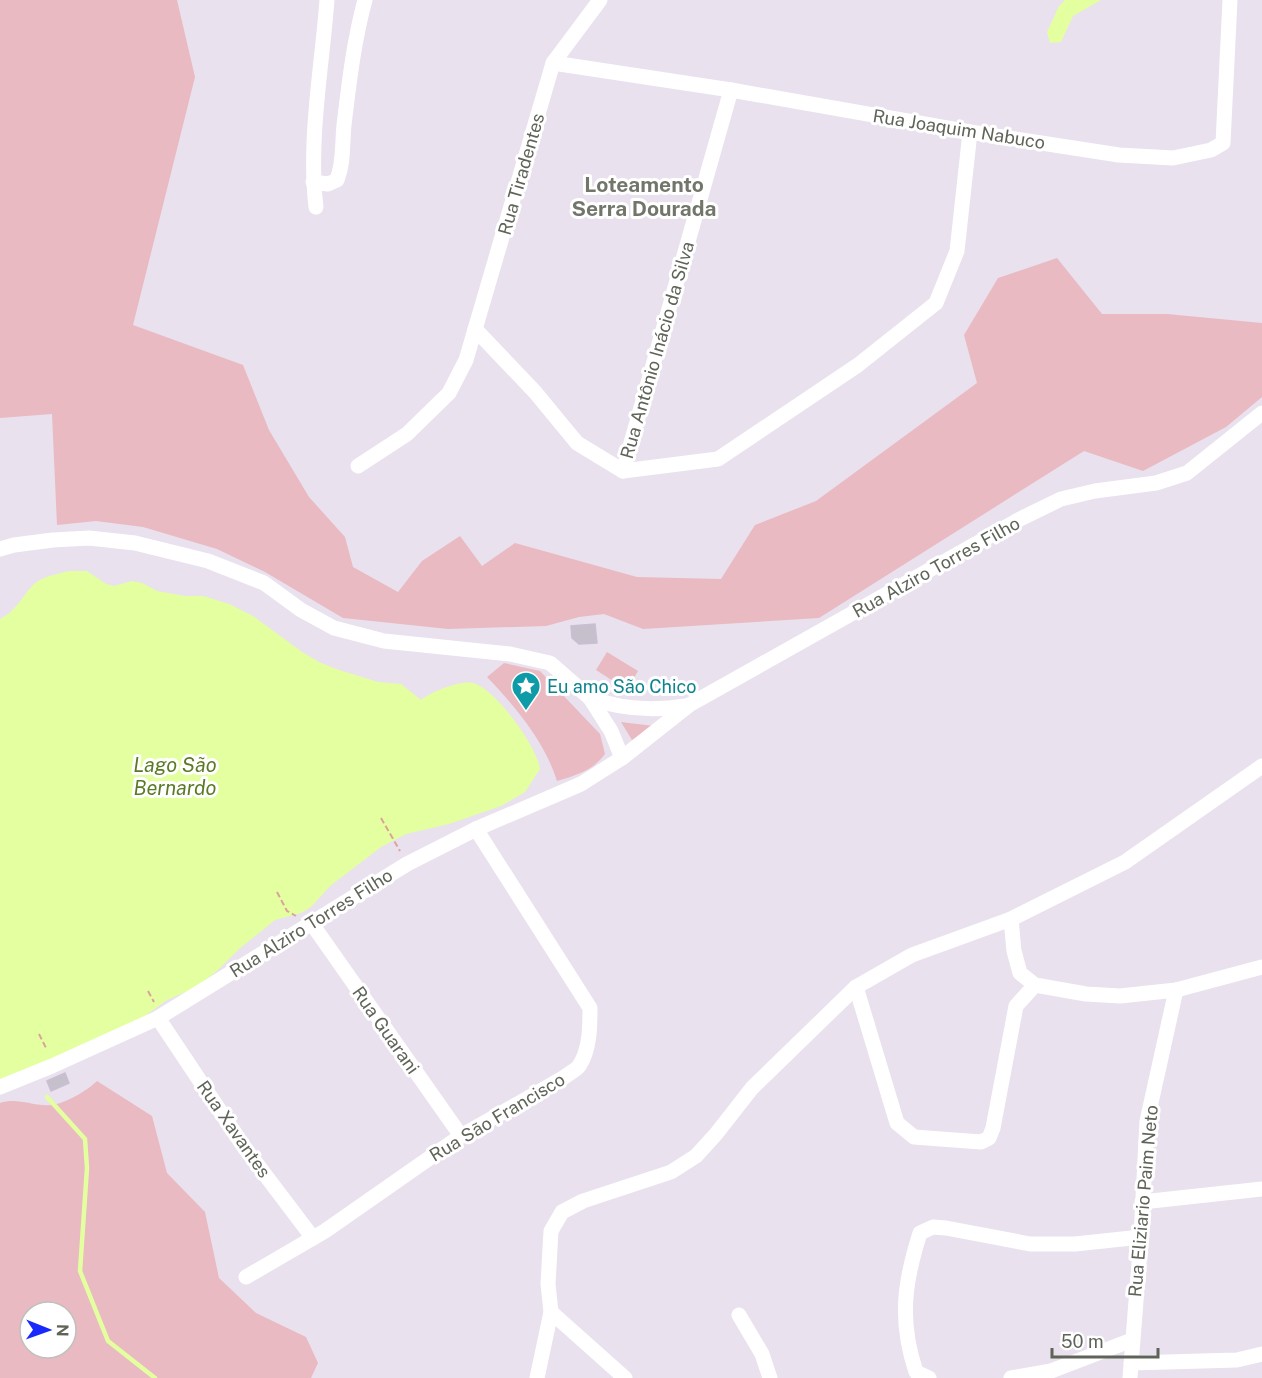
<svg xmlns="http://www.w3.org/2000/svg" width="1262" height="1378" font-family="'Public Sans',sans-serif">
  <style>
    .green { fill: #e9bac1; fill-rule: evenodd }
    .water { fill: #e4ffa0 }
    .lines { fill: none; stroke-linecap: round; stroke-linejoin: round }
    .stream { stroke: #e4ffa0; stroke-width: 4.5 }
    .building { fill: #c5c0cb; stroke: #cabed4; stroke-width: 1.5 }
    .path { stroke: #dca39c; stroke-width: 2; stroke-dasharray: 6 3; stroke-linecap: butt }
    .minor { stroke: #fff; stroke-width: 15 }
    .labels { text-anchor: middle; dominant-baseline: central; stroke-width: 6; stroke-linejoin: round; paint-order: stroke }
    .street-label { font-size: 18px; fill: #5f6459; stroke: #fff }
    .culture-label { font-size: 18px; fill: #0d838f; stroke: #fff; text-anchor: start }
    .water-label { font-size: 20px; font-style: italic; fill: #5b7a25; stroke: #fff }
    .quarter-label { font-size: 21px; font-weight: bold; fill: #72766a; stroke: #fff }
  </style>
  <rect width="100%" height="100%" fill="#e9e1ee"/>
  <g class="green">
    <polygon points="0,0 177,0 195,77 133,325 243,365 269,430 309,497 345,537 353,567 398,592 422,561 460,536 482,566 515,543 637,577 721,579 755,525 816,501 977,383 964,335 998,278 1057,258 1102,314 1167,314 1262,323 1262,397 1226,427 1143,471 1084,451 819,618 643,629 604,614 579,617 546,626 448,629 343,618 265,572 217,549 143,527 96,521 57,525 52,414 0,418"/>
    <polygon points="607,652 638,671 627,690 596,670"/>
    <path d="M504,663L540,671L600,734L605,754C592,771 577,775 557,781C545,742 515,706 487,677Z"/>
    <polygon points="621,722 654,726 632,740"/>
    <path d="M97,1081L152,1116L167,1173L205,1212L219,1278L256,1313L306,1337L318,1363L311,1378H0V1103C18,1097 34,1107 51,1105C65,1104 88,1090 97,1081ZM30,1312H66V1348H30Z"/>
  </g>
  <g class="water">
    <polygon points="1065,0 1101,0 1073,16 1061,42 1050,43 1047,32 1059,6"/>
    <path d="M69,571H87L106,584L114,586L132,581L142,583L157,591L185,596H203L229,604L253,616L302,652L319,662L336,669L378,682L401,684L421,700C430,692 461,680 473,683C496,689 537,747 540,769L525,792L501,806L449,824L406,834L381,847L330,886L311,907L301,913L275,920L239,949L218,970L197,987L167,1000L131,1026L108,1039L0,1079V619C15,612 22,597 33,585C42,576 58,574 69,571Z"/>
  </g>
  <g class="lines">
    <polyline class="stream" points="47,1097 85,1139 87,1168 80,1271 108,1341 155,1378"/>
  </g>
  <g class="building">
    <polygon points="595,624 597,643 579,644 572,638 571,626"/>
    <polygon points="65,1073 69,1083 51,1091 47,1081"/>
  </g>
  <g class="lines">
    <g class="path">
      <polyline points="381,818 400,851"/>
      <polyline points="277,892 287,911 296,916"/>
      <polyline points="148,991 154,1002"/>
      <polyline points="39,1034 47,1050"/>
    </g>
    <g class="minor">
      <polyline points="553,63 731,90 970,132 1119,155 1173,158 1211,150 1223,143 1230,0"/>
      <path d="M313,182L328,184L337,180C344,162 342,144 344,125C349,83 354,40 365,0"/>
      <path d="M316,207C308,140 322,67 327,0"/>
      <polyline points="475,329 535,392 577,443 623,471 718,459 858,365 936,303 957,251 970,132"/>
      <polyline points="358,466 407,434 449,393 466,360 553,63 600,0"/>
      <polyline points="623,471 731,90"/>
      <polyline points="0,549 14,545 53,540 89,538 135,543 208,561 264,583 301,610 334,628 384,641 510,654 550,663 590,698 611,731 622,758"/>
      <path d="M590,698C620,709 654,711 686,706"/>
      <polyline points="1011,919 1014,951 1020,973 1035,985 1086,994 1120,996 1176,990 1262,967"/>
      <polyline points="312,924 461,1136"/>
      <polyline points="856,987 897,1123 914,1137 981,1142 989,1138 993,1128 1016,1006 1035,985"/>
      <polyline points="158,1018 244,1147 313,1238"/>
      <polyline points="0,1087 52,1066 158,1018 407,864 476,829 581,784 622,758 689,705 1020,519 1061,499 1095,491 1156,483 1187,473 1262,413"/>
      <polyline points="1142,1202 1262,1189"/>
      <path d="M246,1277L325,1231L461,1136L563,1078C568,1074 576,1070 579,1066C590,1050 590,1026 590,1008L476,829"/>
      <polyline points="551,1312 625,1378"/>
      <polyline points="739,1315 762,1354 770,1378"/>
      <polyline points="1131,1363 1237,1360 1262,1354"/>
      <polyline points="537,1378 551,1312 548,1284 551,1231 562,1212 583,1201 671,1172 696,1156 716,1134 752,1088 856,987 912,955 1011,919 1125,862 1262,766"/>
      <path d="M929,1378L916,1372C899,1321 904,1283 920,1233L933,1227L946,1228L1030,1244H1075L1141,1237"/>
      <polyline points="1011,1378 1051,1371 1132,1340"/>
      <polyline points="1130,1378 1141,1237 1147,1121 1176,990"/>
    </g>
  </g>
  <defs>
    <g id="sight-pin" transform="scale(1.5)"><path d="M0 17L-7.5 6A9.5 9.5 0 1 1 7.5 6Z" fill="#0f9aa8" stroke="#fff"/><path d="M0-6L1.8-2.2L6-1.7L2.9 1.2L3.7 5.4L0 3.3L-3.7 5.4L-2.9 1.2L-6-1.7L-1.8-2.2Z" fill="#fff"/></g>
  </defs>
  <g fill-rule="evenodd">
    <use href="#sight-pin" x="526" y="686"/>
  </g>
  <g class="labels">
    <g class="street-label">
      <text transform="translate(959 129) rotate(9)">Rua Joaquim Nabuco</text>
      <text transform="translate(521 174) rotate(-74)">Rua Tiradentes</text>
      <text transform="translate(657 350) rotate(-74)">Rua Antônio Inácio da Silva</text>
      <text transform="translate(936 567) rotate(-29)">Rua Alziro Torres Filho</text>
      <text transform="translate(311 923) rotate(-32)">Rua Alziro Torres Filho</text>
      <text transform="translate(386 1030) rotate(55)">Rua Guarani</text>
      <text transform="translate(497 1117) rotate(-31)">Rua São Francisco</text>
      <text transform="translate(234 1129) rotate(55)">Rua Xavantes</text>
      <text transform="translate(1143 1201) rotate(-85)">Rua Eliziario Paim Neto</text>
    </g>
    <g class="culture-label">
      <text x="547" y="686">Eu amo São Chico</text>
    </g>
    <g class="water-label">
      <text x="175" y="765">Lago São<tspan x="175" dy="23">Bernardo</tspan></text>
    </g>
    <g class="quarter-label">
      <text x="644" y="184">Loteamento<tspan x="644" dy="24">Serra Dourada</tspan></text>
    </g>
  </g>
  <g transform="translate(48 1330) rotate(91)"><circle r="28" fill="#ffffff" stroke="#bfc1bd" stroke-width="1.5"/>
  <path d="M0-4.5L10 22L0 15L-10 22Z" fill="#1929fc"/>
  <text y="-9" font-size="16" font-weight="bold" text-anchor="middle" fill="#5f6459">N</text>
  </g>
  <path d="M1052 1348v9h106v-9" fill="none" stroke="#5f6459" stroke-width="3"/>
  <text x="1061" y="1348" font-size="18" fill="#5f6459" stroke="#ffffff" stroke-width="4.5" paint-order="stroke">50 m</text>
</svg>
